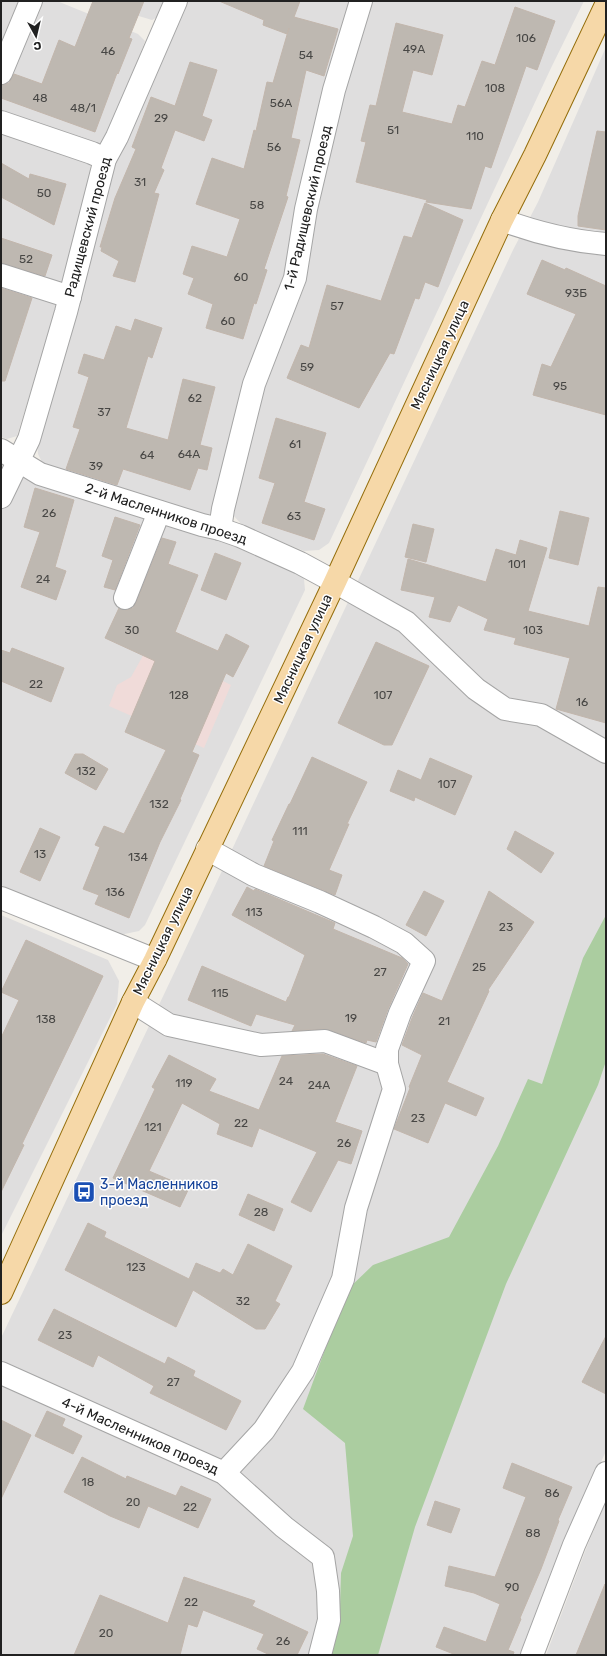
<svg xmlns="http://www.w3.org/2000/svg" width="607" height="1656" font-family="Rubik,sans-serif">
  <style>
    .residential { fill: #dfdede }
    .commercial { fill: #f0dbd9 }
    .forest { fill: #abcda0 }
    .building { fill: #beb8b1; stroke: #c2b6ac }
    .lines { fill: none; stroke-linecap: round; stroke-linejoin: round }
    .minor-casing { stroke: #a5a5a5; stroke-width: 24 }
    .major-casing { stroke: #946d0a; stroke-width: 24 }
    .minor { stroke: #fff; stroke-width: 22 }
    .major { stroke: #f6d8a8; stroke-width: 22 }
    .labels { text-anchor: middle; dominant-baseline: central; stroke-width: 3; stroke-linejoin: round; paint-order: stroke }
    .number-label { font-size: 12px; fill: #484745 }
    .street-label { font-size: 14px; fill: #212121; stroke: #fff }
    .transit-label { font-size: 14px; fill: #164399; stroke: #fff; text-anchor: start }
  </style>
  <rect width="100%" height="100%" fill="#f1eee8"/>
  <g class="residential">
    <polygon points="1,1 26,1 1,62"/>
    <polygon points="36,1 57,1 138,34 145,41 111,135 101,147 1,112 1,90 16,48"/>
    <polygon points="89,1 168,1 163,14 152,20"/>
    <polygon points="184,1 354,1 327,88 295,207 284,279 214,507 210,514 203,516 43,464 38,454 37,442 108,173"/>
    <polygon points="370,1 584,1 551,68 329,543 319,550 304,551 244,527 233,515 232,505 264,387 305,285 317,208 345,91"/>
    <polygon points="606,47 606,1451 565,1542 524,1655 1,1655 1,1338 176,969 513,250 538,202"/>
    <polygon points="1,129 86,157 91,168 82,213 64,283 17,436 7,439 1,437"/>
    <polygon points="1,461 220,539 297,570 304,579 305,590 145,925 139,931 115,936 1,885"/>
    <polygon points="1,915 108,960 119,981 117,1004 1,1236"/>
    <polygon points="606,1501 606,1655 546,1655 586,1549"/>
  </g>
  <polygon class="commercial" points="149,645 231,685 204,748 109,706 117,685 131,677"/>
  <polygon class="forest" points="606,915 606,1061 598,1085 506,1284 415,1527 378,1655 328,1655 340,1606 341,1573 353,1536 345,1443 303,1409 347,1290 373,1265 449,1237 498,1146 528,1079 542,1084 583,958"/>
  <g class="building">
    <polygon points="93,1 144,1 129,38 132,39 118,74 117,73 95,132 1,98 1,85 9,83 14,74 42,84 59,40 75,47"/>
    <polygon points="219,1 300,1 294,17 338,29 324,76 306,70 291,138 300,140 286,196 288,197 264,269 267,270 256,304 254,303 243,339 206,328 213,304 188,294 194,278 183,274 192,246 227,257 240,219 196,204 212,158 244,169 254,130 256,131 267,82 273,83 289,28 287,34 263,25 264,20"/>
    <polygon points="515,7 555,21 537,70 526,66 491,168 485,166 471,209 426,202 427,200 356,182 366,142 361,141 370,105 376,106 396,23 443,35 432,75 413,70 402,112 452,124 458,105 465,107 482,61 495,65"/>
    <polygon points="190,62 217,70 202,116 212,120 204,141 175,130 161,168 164,170 154,193 159,194 135,282 113,276 119,261 101,251 102,247 100,247 115,198 136,149 132,147 151,97 175,106"/>
    <polygon points="597,131 606,132 606,230 578,226 578,216"/>
    <polygon points="1,163 29,179 30,174 66,184 54,225 1,197"/>
    <polygon points="425,203 463,220 438,287 425,282 419,299 415,298 394,354 390,353 359,408 287,378 301,345 309,348 327,285 381,301 404,236 412,238"/>
    <polygon points="1,238 52,255 45,276 1,263"/>
    <polygon points="542,260 565,270 566,268 606,286 606,415 533,395 542,364 551,367 576,314 527,294"/>
    <polygon points="1,288 32,298 5,381 1,381"/>
    <polygon points="135,319 162,328 152,358 148,356 126,428 168,440 183,379 215,387 200,445 212,448 207,470 198,468 190,490 123,469 117,485 66,469 80,429 73,427 89,377 78,373 84,354 104,360 116,326 131,331"/>
    <polygon points="276,418 326,433 304,502 325,509 314,540 262,523 275,483 259,478"/>
    <polygon points="35,488 74,500 55,567 66,571 56,600 21,587 40,532 24,527"/>
    <polygon points="560,511 589,518 578,565 549,558"/>
    <polygon points="115,517 140,525 115,590 104,587 113,560 102,556"/>
    <polygon points="413,524 434,529 426,562 405,557"/>
    <polygon points="162,538 176,542 168,564 198,575 175,632 218,651 226,634 249,646 233,677 226,673 192,752 199,755 180,799 181,800 160,842 129,918 95,904 99,895 83,889 100,847 95,845 104,826 124,834 166,750 125,732 155,661 105,638 119,608 127,610 133,608 136,603"/>
    <polygon points="520,540 547,548 528,611 589,626 598,587 606,588 606,723 556,709 570,658 514,644 516,638 484,630 488,619 458,605 450,622 429,617 435,597 401,590 408,559 486,582 496,549 516,555"/>
    <polygon points="215,553 241,563 226,600 201,590"/>
    <polygon points="376,642 429,666 392,745 384,745 338,723"/>
    <polygon points="12,648 64,668 51,702 1,681 1,650 10,653"/>
    <polygon points="75,754 83,754 108,769 96,790 65,773"/>
    <polygon points="312,757 367,782 347,824 349,824 329,870 342,875 335,895 264,866 274,841 272,840 289,804 290,804"/>
    <polygon points="430,758 472,776 455,815 415,797 414,801 390,791 398,770 421,780"/>
    <polygon points="40,828 60,837 40,881 20,872"/>
    <polygon points="515,831 554,853 541,873 507,849"/>
    <polygon points="247,887 254,891 255,889 335,923 333,929 402,958 408,964 388,1009 376,1042 367,1040 366,1043 325,1029 292,1031 295,1025 256,1014 251,1026 188,1000 202,966 286,1002 288,997 289,997 305,955 232,915"/>
    <polygon points="424,891 444,901 426,936 406,925"/>
    <polygon points="489,891 534,922 488,990 489,991 447,1082 484,1098 476,1116 445,1103 428,1143 394,1129 410,1088 409,1087 422,1055 402,1045 412,1018 423,993 442,1001"/>
    <polygon points="26,940 103,976 22,1144 24,1145 1,1192 1,1038 19,1000 1,992"/>
    <polygon points="323,1054 357,1066 335,1122 362,1131 351,1164 338,1160 311,1212 291,1202 317,1152 259,1128 252,1147 217,1134 220,1124 182,1103 149,1171 189,1188 180,1207 113,1178 155,1089 152,1087 169,1055 216,1079 209,1091 259,1110 282,1056"/>
    <polygon points="248,1194 283,1209 274,1231 239,1215"/>
    <polygon points="88,1223 106,1232 104,1237 189,1279 196,1263 220,1273 223,1269 233,1275 248,1244 292,1266 275,1301 280,1304 265,1329 256,1329 193,1290 176,1327 65,1270"/>
    <polygon points="54,1309 165,1364 168,1357 195,1371 193,1376 241,1401 226,1430 150,1393 154,1386 98,1355 93,1367 38,1340"/>
    <polygon points="606,1336 606,1394 582,1382"/>
    <polygon points="47,1411 65,1419 62,1426 82,1436 73,1454 35,1436"/>
    <polygon points="1,1420 31,1435 1,1499"/>
    <polygon points="82,1457 126,1479 127,1476 176,1496 181,1486 211,1499 198,1528 148,1506 139,1528 110,1516 64,1492"/>
    <polygon points="512,1463 572,1487 558,1520 559,1521 541,1569 520,1618 521,1619 508,1650 514,1652 513,1655 456,1655 436,1647 444,1627 486,1642 500,1604 474,1593 445,1586 449,1566 495,1577 526,1497 503,1488"/>
    <polygon points="435,1501 460,1509 451,1533 427,1525"/>
    <polygon points="184,1577 255,1601 252,1606 308,1632 297,1655 270,1655 257,1649 264,1634 203,1610 197,1627 188,1624 180,1655 74,1655 100,1595 168,1623"/>
    <polygon points="605,1584 606,1655 576,1655"/>
  </g>
  <g class="lines">
    <g class="minor-casing">
      <g id="minor">
        <polyline points="1,73 31,1"/>
        <polyline points="1,122 92,153 105,159"/>
        <path d="M502,220C537,233 569,241 606,244"/>
        <polyline points="1,275 70,297"/>
        <polyline points="1,450 40,474 202,525 220,529 240,536 300,563 335,582 406,622 476,689 505,709 541,715 606,752"/>
        <polyline points="1,497 29,439 66,312 105,159 117,137 176,1"/>
        <polyline points="220,529 223,509 254,384 295,278 306,209 334,90 361,1"/>
        <polyline points="125,598 159,512"/>
        <polyline points="207,849 254,875 320,902 374,927 404,943 424,961 400,1013 387,1049 387,1064 394,1089 356,1208 343,1279 303,1371 264,1430 224,1473"/>
        <polyline points="1,898 155,960"/>
        <polyline points="133,1002 169,1025 261,1045 325,1041 387,1064"/>
        <polyline points="1,1373 224,1473 284,1527 323,1557 328,1591 329,1620 320,1655"/>
        <polyline points="532,1655 574,1545 606,1473"/>
      </g>
    </g>
    <g class="major-casing">
      <polyline id="major" points="1,1293 133,1002 155,960 335,582 502,220 535,155 606,5"/>
    </g>
    <use href="#minor" class="minor"/>
    <use href="#major" class="major"/>
  </g>
  <defs>
    <g id="bus-square" transform="scale(1.15)"><rect x="-9" y="-9" width="18" height="18" rx="4" fill="#1a4fb4" stroke="#fff"/><path d="M-5-6H5V4H4V6H2V4H-2V6H-4V4H-5ZM-3.5-4V0h7V-4ZM-3.5 1.2v1.5H-2V1.2ZM2 1.2v1.5H3.5V1.2Z" fill="#fff"/></g>
  </defs>
  <g fill-rule="evenodd">
    <use href="#bus-square" x="84" y="1192"/>
  </g>
  <g class="labels">
    <g class="number-label">
      <text x="526" y="38">106</text>
      <text x="414" y="49">49А</text>
      <text x="108" y="51">46</text>
      <text x="306" y="55">54</text>
      <text x="495" y="88">108</text>
      <text x="40" y="98">48</text>
      <text x="281" y="103">56А</text>
      <text x="83" y="108">48/1</text>
      <text x="161" y="118">29</text>
      <text x="393" y="130">51</text>
      <text x="475" y="136">110</text>
      <text x="274" y="147">56</text>
      <text x="140" y="182">31</text>
      <text x="44" y="193">50</text>
      <text x="257" y="205">58</text>
      <text x="26" y="259">52</text>
      <text x="241" y="277">60</text>
      <text x="576" y="293">93Б</text>
      <text x="337" y="306">57</text>
      <text x="228" y="321">60</text>
      <text x="307" y="367">59</text>
      <text x="560" y="386">95</text>
      <text x="195" y="398">62</text>
      <text x="104" y="412">37</text>
      <text x="295" y="444">61</text>
      <text x="189" y="454">64А</text>
      <text x="147" y="455">64</text>
      <text x="96" y="466">39</text>
      <text x="49" y="513">26</text>
      <text x="294" y="516">63</text>
      <text x="517" y="564">101</text>
      <text x="43" y="579">24</text>
      <text x="132" y="630">30</text>
      <text x="533" y="630">103</text>
      <text x="36" y="684">22</text>
      <text x="179" y="695">128</text>
      <text x="383" y="695">107</text>
      <text x="582" y="702">16</text>
      <text x="86" y="771">132</text>
      <text x="447" y="784">107</text>
      <text x="159" y="804">132</text>
      <text x="300" y="831">111</text>
      <text x="40" y="854">13</text>
      <text x="138" y="857">134</text>
      <text x="115" y="892">136</text>
      <text x="254" y="912">113</text>
      <text x="506" y="927">23</text>
      <text x="479" y="967">25</text>
      <text x="380" y="972">27</text>
      <text x="220" y="993">115</text>
      <text x="351" y="1018">19</text>
      <text x="46" y="1019">138</text>
      <text x="444" y="1021">21</text>
      <text x="286" y="1081">24</text>
      <text x="184" y="1083">119</text>
      <text x="319" y="1085">24А</text>
      <text x="418" y="1118">23</text>
      <text x="241" y="1123">22</text>
      <text x="153" y="1127">121</text>
      <text x="344" y="1143">26</text>
      <text x="261" y="1212">28</text>
      <text x="136" y="1267">123</text>
      <text x="243" y="1301">32</text>
      <text x="65" y="1335">23</text>
      <text x="173" y="1382">27</text>
      <text x="88" y="1482">18</text>
      <text x="552" y="1493">86</text>
      <text x="133" y="1502">20</text>
      <text x="190" y="1507">22</text>
      <text x="533" y="1533">88</text>
      <text x="512" y="1587">90</text>
      <text x="191" y="1602">22</text>
      <text x="106" y="1633">20</text>
      <text x="283" y="1641">26</text>
    </g>
    <g class="street-label">
      <text transform="translate(308 208) rotate(-77)">1-й Радищевский проезд</text>
      <text transform="translate(88 227) rotate(-75)">Радищевский проезд</text>
      <text transform="translate(440 355) rotate(-65)">Мясницкая улица</text>
      <text transform="translate(166 514) rotate(18)">2-й Масленников проезд</text>
      <text transform="translate(303 649) rotate(-65)">Мясницкая улица</text>
      <text transform="translate(163 941) rotate(-64)">Мясницкая улица</text>
      <text transform="translate(140 1436) rotate(24)">4-й Масленников проезд</text>
    </g>
    <g class="transit-label">
      <text x="100" y="1184">3-й Масленников<tspan x="100" dy="16">проезд</tspan></text>
    </g>
  </g>
  <rect width="607" height="1656" fill="none" stroke="#212121" stroke-width="4"/>
  <g transform="translate(36 36) rotate(172)" stroke="#ffffff" stroke-width="3" paint-order="stroke">
  <path d="M0-3L7 15L0 10L-7 15Z" fill="#212121"/>
  <text y="-6" font-size="11" font-weight="bold" text-anchor="middle" fill="#212121">С</text>
  </g>
</svg>
